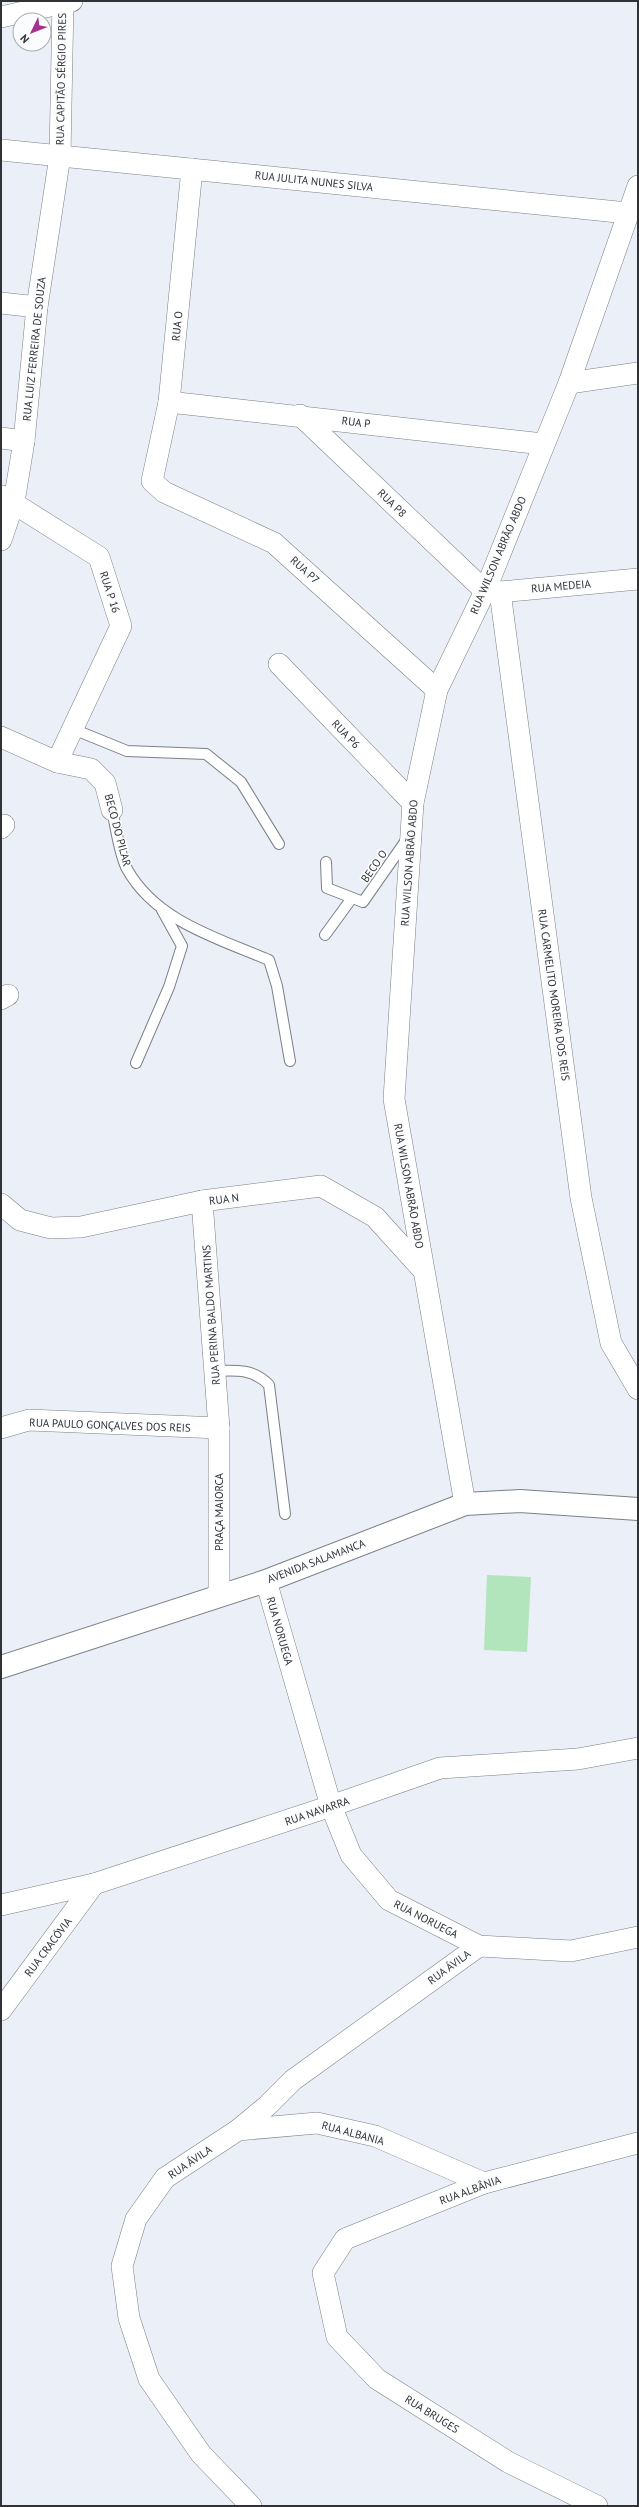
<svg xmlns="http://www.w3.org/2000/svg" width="639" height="2507" font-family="'PT Sans',sans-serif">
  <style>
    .park { fill: #b2e5bc }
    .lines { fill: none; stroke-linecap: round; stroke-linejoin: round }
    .service-casing { stroke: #7b7f86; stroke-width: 12 }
    .minor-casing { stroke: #7b7f86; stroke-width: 22 }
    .tertiary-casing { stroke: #7b7f86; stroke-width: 24 }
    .service { stroke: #fff; stroke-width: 10 }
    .minor { stroke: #fff; stroke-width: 21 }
    .tertiary { stroke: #fff; stroke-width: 22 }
    .labels { text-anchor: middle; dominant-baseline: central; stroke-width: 3.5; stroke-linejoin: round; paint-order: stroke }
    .street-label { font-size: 11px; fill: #303235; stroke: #fbfcfd }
  </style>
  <rect width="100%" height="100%" fill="#ebeff7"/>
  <polygon class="park" points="487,1575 531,1577 527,1652 484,1650"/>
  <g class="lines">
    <g class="service-casing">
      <g id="service">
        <polyline points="73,729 127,751 206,754 241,782 279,844"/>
        <path d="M112,810C116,827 119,854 127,869C156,921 217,938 269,960L277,986L290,1061"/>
        <polyline points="326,862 327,888 363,902 407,839"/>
        <polyline points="325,935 352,898"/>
        <polyline points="136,1063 169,987 182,946 162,910"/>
        <path d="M215,1371C237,1370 254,1369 269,1385L285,1514"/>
      </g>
    </g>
    <g class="minor-casing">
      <g id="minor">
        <polyline points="1,17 72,1"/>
        <polyline points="1,150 628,213"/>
        <polyline points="192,169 169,402 152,481 164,492 274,543 437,690"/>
        <polyline points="1,303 37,307"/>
        <polyline points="569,383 638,373"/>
        <polyline points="169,402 543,444"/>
        <polyline points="300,415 485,591 500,592 638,579"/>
        <polyline points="1,438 24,441"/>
        <polyline points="2,496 99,557 121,626 57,762"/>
        <polyline points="1,540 14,502 24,441 37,307 60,156 63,1"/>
        <polyline points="500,592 581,1198 611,1343 638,1389"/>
        <polyline points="279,664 413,803"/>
        <polyline points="1,737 57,762 91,769 105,783 112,810"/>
        <polyline points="1,828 4,825"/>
        <polyline points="1,999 8,995"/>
        <polyline points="202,1201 219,1428 219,1596"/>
        <polyline points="1,1204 20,1220 51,1228 81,1227 202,1201 321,1186 375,1217 423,1270"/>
        <polyline points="1,1428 29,1420 219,1428"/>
        <polyline points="465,1504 394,1099 413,803 437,690 485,591 569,383 638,186"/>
        <polyline points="266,1581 331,1806 351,1855 389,1900 479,1946 571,1951 638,1937"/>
        <polyline points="1,1905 94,1884 331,1806 440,1768 578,1759 638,1748"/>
        <polyline points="1,2010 94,1884"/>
        <polyline points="238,2130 317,2123 375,2136 484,2183"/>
        <polyline points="251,2506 201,2454 149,2379 129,2318 122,2266 136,2219 165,2178 238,2130 267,2106 293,2080 479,1946"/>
        <polyline points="597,2506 508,2462 377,2379 337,2337 323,2273 345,2239 484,2183 638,2143"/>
      </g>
    </g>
    <g class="tertiary-casing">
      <polyline id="tertiary" points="1,1667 266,1581 465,1504 520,1501 638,1509"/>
    </g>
    <use href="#service" class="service"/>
    <use href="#minor" class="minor"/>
    <use href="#tertiary" class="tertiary"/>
  </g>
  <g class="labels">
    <g class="street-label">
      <text transform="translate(61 79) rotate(-89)">RUA CAPITÃO SÉRGIO PIRES</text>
      <text transform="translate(314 181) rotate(6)">RUA JULITA NUNES SILVA</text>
      <text transform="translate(177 326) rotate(-84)">RUA O</text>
      <text transform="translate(34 349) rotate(-84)">RUA LUIZ FERREIRA DE SOUZA</text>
      <text transform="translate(356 422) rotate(7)">RUA P</text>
      <text transform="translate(392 503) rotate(44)">RUA P8</text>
      <text transform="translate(498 555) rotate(-67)">RUA WILSON ABRÃO ABDO</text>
      <text transform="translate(305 570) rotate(42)">RUA P7</text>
      <text transform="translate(561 586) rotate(-5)">RUA MEDEIA</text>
      <text transform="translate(110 592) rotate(72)">RUA P 16</text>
      <text transform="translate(346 734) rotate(46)">RUA P6</text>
      <text transform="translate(118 830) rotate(75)">BECO DO PILAR</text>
      <text transform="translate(409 863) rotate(-86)">RUA WILSON ABRÃO ABDO</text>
      <text transform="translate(374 866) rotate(-55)">BECO O</text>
      <text transform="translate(554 995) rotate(82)">RUA CARMELITO MOREIRA DOS REIS</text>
      <text transform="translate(409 1186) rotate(80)">RUA WILSON ABRÃO ABDO</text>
      <text transform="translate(224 1199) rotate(-7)">RUA N</text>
      <text transform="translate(211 1315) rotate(-94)">RUA PERINA BALDO MARTINS</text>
      <text transform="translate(110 1425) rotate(2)">RUA PAULO GONÇALVES DOS REIS</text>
      <text transform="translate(219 1512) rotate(-90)">PRAÇA MAIORCA</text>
      <text transform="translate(316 1561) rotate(-21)">AVENIDA SALAMANCA</text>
      <text transform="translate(280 1631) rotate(74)">RUA NORUEGA</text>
      <text transform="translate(317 1811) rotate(-19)">RUA NAVARRA</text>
      <text transform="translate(426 1919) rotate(27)">RUA NORUEGA</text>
      <text transform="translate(48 1947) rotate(-53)">RUA CRACÓVIA</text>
      <text transform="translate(449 1967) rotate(-36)">RUA ÁVILA</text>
      <text transform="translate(353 2133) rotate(15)">RUA ALBANIA</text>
      <text transform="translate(190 2162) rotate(-34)">RUA ÁVILA</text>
      <text transform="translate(470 2190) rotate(-20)">RUA ALBÂNIA</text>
      <text transform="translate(432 2414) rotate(32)">RUA BRUGES</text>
    </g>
  </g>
  <rect width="639" height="2507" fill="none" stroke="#303235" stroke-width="4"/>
  <g transform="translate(32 32) rotate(227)"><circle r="19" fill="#fbfcfd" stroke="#aaabad"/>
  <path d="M0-3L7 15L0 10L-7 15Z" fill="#a5328e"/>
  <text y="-6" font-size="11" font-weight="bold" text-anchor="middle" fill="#303235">N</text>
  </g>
</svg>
